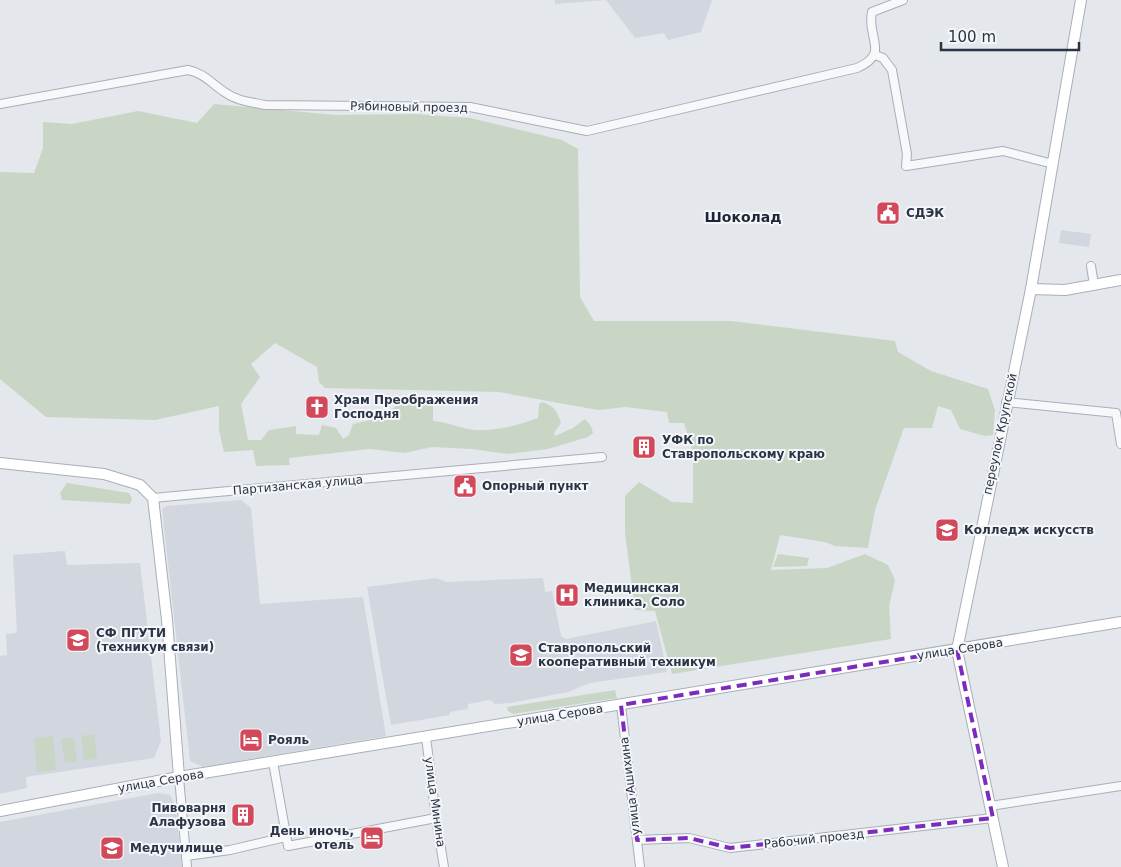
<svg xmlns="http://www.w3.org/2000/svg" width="1121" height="867" font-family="'DejaVu Sans',sans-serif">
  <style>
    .built { fill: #d2d6de }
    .green { fill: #c9d6c5 }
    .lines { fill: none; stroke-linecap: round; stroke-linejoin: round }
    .street-casing { stroke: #a9aeb7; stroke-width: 10 }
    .secondary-casing { stroke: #a9aeb7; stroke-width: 12 }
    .street { stroke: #f7f8fa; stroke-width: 8 }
    .secondary { stroke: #fff; stroke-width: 10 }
    .marked { fill: none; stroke: #7b2cbf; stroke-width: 4; stroke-dasharray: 10 6; stroke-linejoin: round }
    .labels { text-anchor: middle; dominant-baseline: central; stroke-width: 4; stroke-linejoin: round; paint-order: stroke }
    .street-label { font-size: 12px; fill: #2b3445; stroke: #f4f6f9 }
    .poi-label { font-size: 12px; font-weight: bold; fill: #2b3445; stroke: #f4f6f9; text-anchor: start }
    .neighbourhood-label { font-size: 14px; font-weight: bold; fill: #1d2536; stroke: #f4f6f9 }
  </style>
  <rect width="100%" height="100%" fill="#e4e7ec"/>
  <g class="built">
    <polygon points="555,0 712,0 701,32 668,40 664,33 635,38 606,0 555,4"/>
    <polygon points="1061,230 1091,234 1089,247 1059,243"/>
    <polygon points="241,500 251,508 260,604 363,597 386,736 203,767 190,761 162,509 167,506"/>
    <polygon points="65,551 67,565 140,563 161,741 154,758 26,777 27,788 0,794 0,656 7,655 6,634 17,633 13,555"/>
    <polygon points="436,578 446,582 543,578 545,592 552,591 561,636 566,639 656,621 667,672 590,683 568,692 510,703 495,704 490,700 468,704 468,709 450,712 450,715 391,725 367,587"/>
    <polygon points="158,793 170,795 175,805 182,867 0,867 0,822"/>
  </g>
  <g class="green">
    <path d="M214,104L336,115L415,114L470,118L562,140L578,149L580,297L594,321H731L895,341L898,352L931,371L988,389L995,410L993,435L985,436L960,429L951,410L938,406L932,428H904L875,510L868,548L835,546L825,542L780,535L771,570L827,568L865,554L888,565L895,580L889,607L891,639L672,674L655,611L635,610L625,533V496L639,482L672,502L693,503V452L684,423H669L667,412L625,407L598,410L499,392L325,388L319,382L317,367L275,343L251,364L260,377L241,404L248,440H261L269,430L296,426V434L319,435L322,425L336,428L343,439L349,435L353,424L383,417L403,400L433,398V421C446,422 455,426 468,429C492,433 515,426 538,418L539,404L542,402C554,406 557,410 561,423L554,433L555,436L573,428L585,419L591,426L593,433L588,437L548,449L508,454L471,449L432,447L405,453L370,449L289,458L290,465L256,466L253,450L224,452L219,430V406L155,420L46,417L0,379V172L34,173L43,148V122L72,124L138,111L197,123Z"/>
    <polygon points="67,483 129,493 132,499 130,504 62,500 60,493"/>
    <polygon points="778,554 809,558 807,566 773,567"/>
    <polygon points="615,690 617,698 513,714 508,711 507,707"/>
    <polygon points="94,734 97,759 84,760 81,736"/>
    <polygon points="53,736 56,770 37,772 34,738"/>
    <polygon points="74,737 77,761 65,763 61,739"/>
  </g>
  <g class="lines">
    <g class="street-casing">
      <g id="street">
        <polyline points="875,55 883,58 892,70 907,154 906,166 1003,151 1053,164"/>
        <path d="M0,104L188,70C204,73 212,84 226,93C237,101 251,102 265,105L470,107L587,131L857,68C891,53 866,38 872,12L903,0"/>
        <polyline points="1091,266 1094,285"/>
        <polyline points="1006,402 1116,413 1121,444"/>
        <polyline points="153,498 602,457"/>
        <polyline points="621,705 640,867"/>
        <polyline points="426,737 436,818 444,867"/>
        <polyline points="273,762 288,846 436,818"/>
        <polyline points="179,777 187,867"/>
        <polyline points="990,806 1121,786"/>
        <polyline points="637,840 689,838 730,848 993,818"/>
        <polyline points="186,856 230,850 286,837"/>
      </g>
    </g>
    <g class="secondary-casing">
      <g id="secondary">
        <polyline points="1031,289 1065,290 1121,280"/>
        <polyline points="0,463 104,474 140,485 153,498 167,620 179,777"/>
        <polyline points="0,811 179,777 1121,622"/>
        <polyline points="1003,867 957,650 1031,289 1081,0"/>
      </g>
    </g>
    <use href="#street" class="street"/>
    <use href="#secondary" class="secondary"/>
  </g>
  <path class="marked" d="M957,650L993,818L730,848L689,838L637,840L621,705Z"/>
  <defs>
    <g id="civic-square" transform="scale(1.25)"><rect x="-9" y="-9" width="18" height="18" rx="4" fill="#d1495b" stroke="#f4f6f9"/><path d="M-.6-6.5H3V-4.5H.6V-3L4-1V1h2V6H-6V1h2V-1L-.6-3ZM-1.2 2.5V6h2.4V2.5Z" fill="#fff"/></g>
    <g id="church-square" transform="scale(1.25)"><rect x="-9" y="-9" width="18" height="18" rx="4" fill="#d1495b" stroke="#f4f6f9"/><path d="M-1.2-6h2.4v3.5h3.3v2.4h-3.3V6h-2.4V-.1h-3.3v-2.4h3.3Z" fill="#fff"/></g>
    <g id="building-square" transform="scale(1.25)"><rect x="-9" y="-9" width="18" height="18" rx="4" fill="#d1495b" stroke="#f4f6f9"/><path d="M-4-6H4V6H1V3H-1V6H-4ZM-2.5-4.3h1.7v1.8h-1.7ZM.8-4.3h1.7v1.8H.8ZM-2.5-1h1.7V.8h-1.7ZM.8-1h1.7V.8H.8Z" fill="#fff"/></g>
    <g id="university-square" transform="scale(1.25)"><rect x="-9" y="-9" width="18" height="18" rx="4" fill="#d1495b" stroke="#f4f6f9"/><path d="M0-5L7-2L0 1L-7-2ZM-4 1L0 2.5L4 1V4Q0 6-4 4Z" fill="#fff"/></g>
    <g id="hospital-square" transform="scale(1.25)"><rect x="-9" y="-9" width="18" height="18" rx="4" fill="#d1495b" stroke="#f4f6f9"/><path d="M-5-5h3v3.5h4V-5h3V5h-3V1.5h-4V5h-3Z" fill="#fff"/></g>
    <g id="hotel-square" transform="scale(1.25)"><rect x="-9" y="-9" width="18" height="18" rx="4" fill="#d1495b" stroke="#f4f6f9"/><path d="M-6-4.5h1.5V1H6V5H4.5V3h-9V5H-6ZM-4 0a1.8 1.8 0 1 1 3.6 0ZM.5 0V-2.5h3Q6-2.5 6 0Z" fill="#fff"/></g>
  </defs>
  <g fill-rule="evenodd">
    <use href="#civic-square" x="888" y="213"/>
    <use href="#church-square" x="317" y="407"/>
    <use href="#building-square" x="644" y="447"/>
    <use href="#civic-square" x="465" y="486"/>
    <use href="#university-square" x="947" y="530"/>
    <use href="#hospital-square" x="567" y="595"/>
    <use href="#university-square" x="78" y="640"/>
    <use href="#university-square" x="521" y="655"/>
    <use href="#hotel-square" x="251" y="740"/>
    <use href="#building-square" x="243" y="815"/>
    <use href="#hotel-square" x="372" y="838"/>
    <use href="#university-square" x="112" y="848"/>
  </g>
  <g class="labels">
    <g class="street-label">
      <text transform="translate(409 107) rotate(1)">Рябиновый проезд</text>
      <text transform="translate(1000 434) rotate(-78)">переулок Крупской</text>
      <text transform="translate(298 485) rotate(-5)">Партизанская улица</text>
      <text transform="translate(960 649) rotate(-9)">улица Серова</text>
      <text transform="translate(560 715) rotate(-9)">улица Серова</text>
      <text transform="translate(161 781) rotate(-10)">улица Серова</text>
      <text transform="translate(630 786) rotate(-97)">улица Ашихина</text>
      <text transform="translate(435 802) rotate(82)">улица Минина</text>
      <text transform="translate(814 839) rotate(-6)">Рабочий проезд</text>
    </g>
    <g class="poi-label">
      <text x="906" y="213">СДЭК</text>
      <text x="334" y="400">Храм Преображения<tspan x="334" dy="14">Господня</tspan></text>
      <text x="662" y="440">УФК по<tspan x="662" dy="14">Ставропольскому краю</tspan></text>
      <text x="482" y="486">Опорный пункт</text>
      <text x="964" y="530">Колледж искусств</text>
      <text x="584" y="588">Медицинская<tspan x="584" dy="14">клиника, Соло</tspan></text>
      <text x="96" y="633">СФ ПГУТИ<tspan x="96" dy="14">(техникум связи)</tspan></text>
      <text x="538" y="648">Ставропольский<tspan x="538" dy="14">кооперативный техникум</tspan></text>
      <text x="268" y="740">Рояль</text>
      <text x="226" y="808" text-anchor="end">Пивоварня<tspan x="226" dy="14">Алафузова</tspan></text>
      <text x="354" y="831" text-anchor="end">День иночь,<tspan x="354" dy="14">отель</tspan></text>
      <text x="130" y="848">Медучилище</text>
    </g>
    <g class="neighbourhood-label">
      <text x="743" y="217">Шоколад</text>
    </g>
  </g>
  <path d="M941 42v8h138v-8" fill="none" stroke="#2b3445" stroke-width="2.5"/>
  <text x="948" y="42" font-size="15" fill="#2b3445" stroke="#f4f6f9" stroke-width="4" paint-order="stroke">100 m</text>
</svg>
